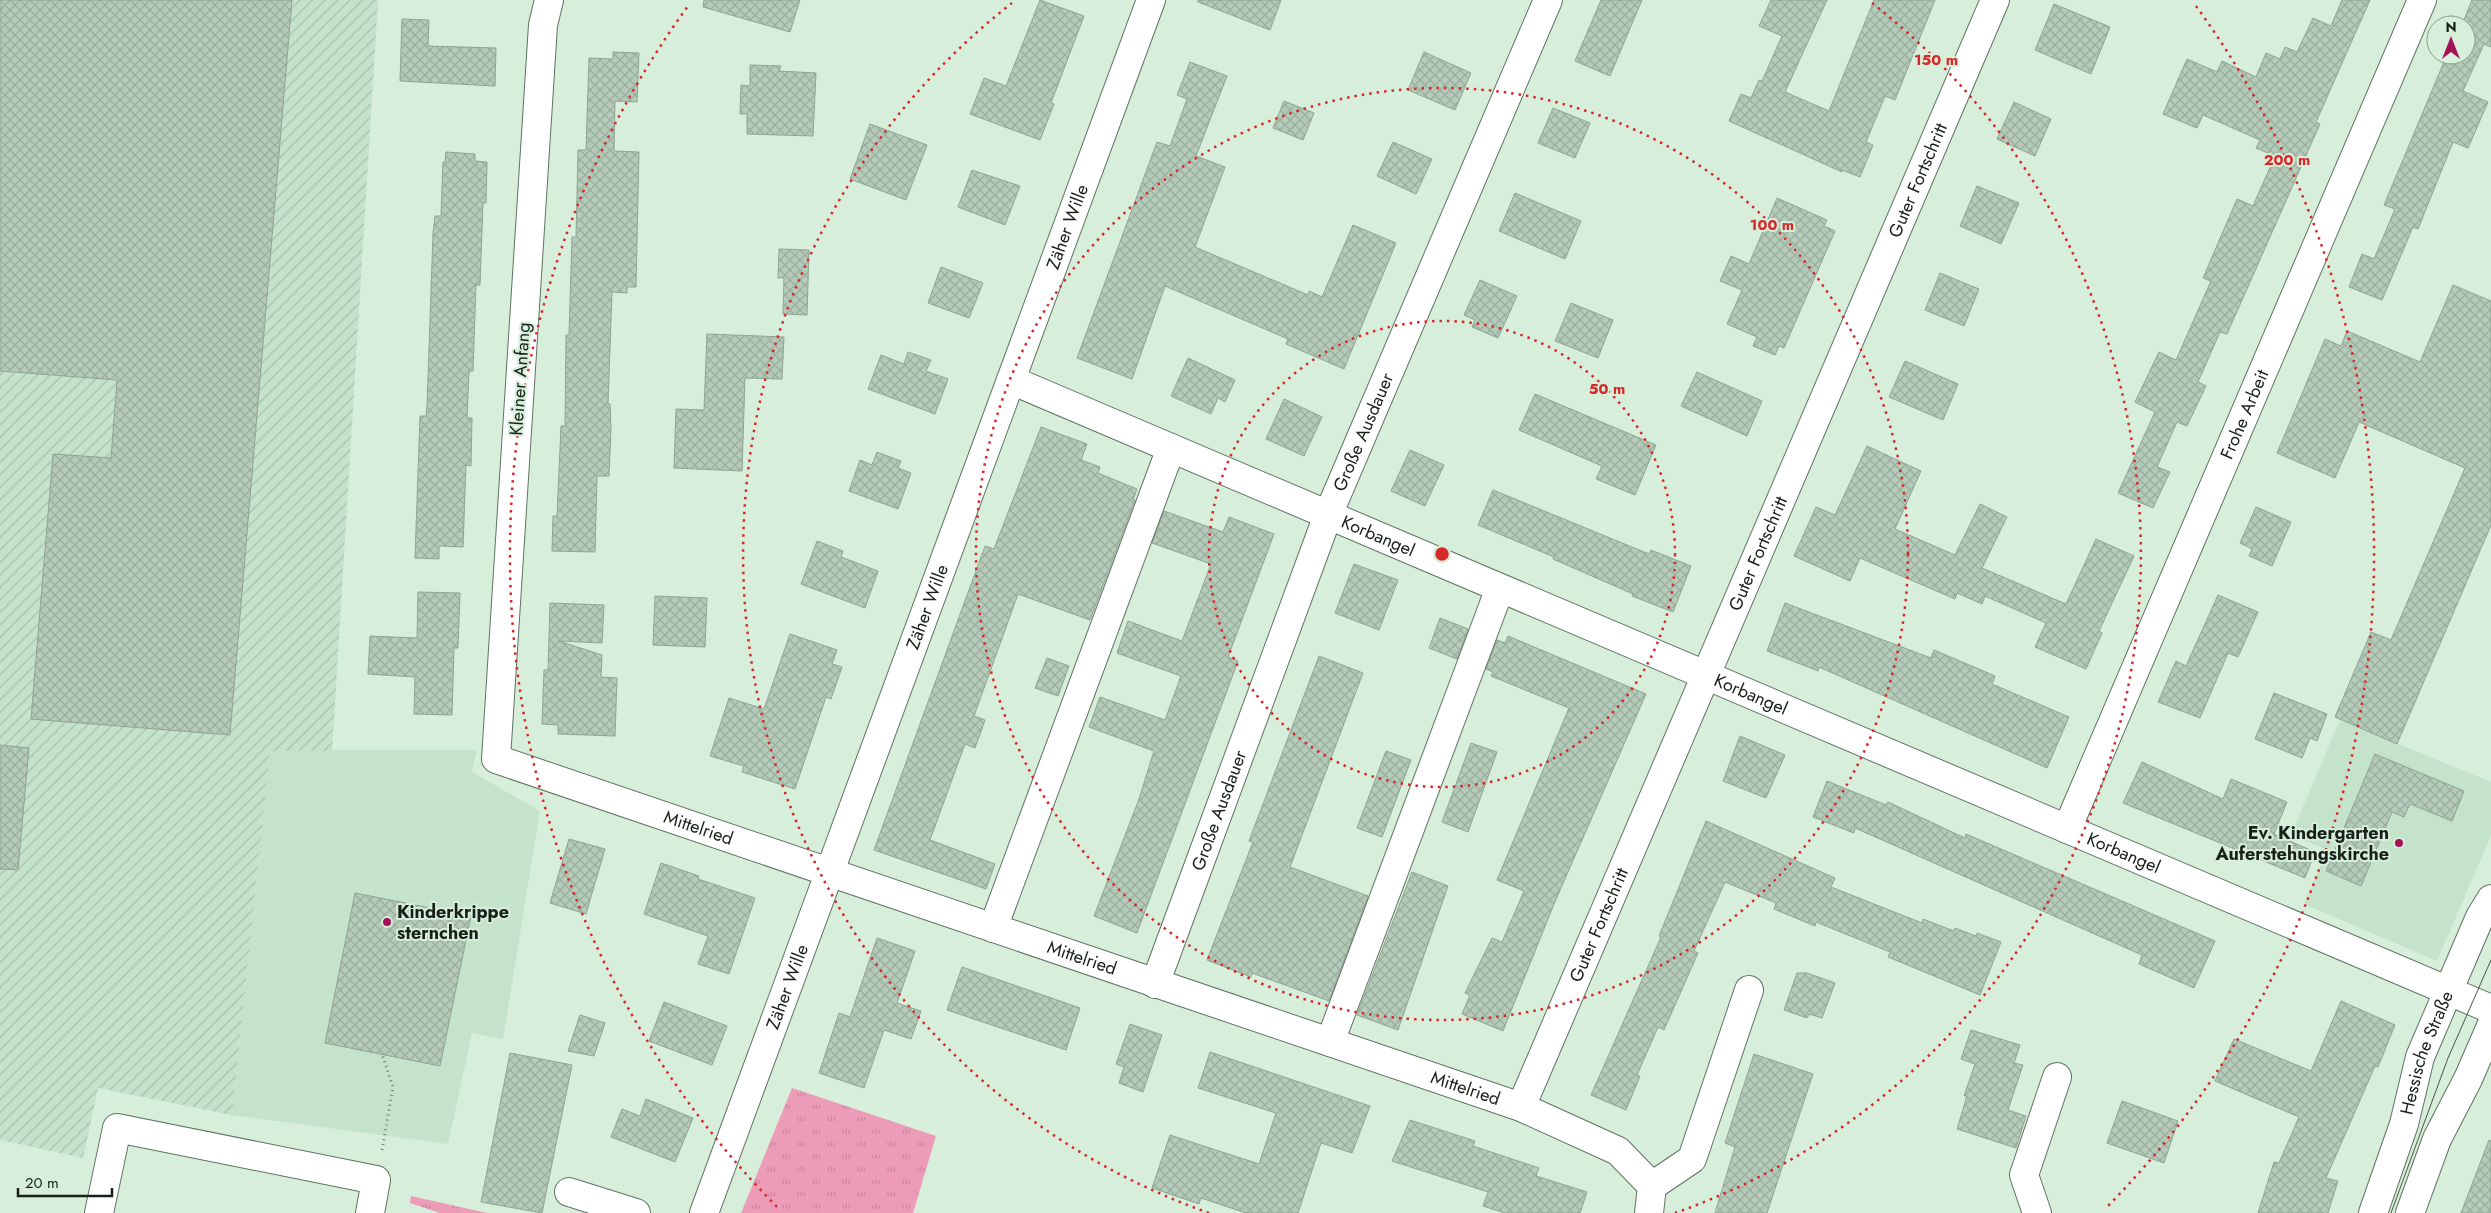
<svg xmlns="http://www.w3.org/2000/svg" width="2491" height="1213" font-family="Jost,sans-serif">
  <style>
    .built { fill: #c5e2ca }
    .industrial { fill: url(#industrial-furrows) }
    .grass { fill: url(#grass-tufts) }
    .building { fill: url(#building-cross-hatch); stroke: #8fa493 }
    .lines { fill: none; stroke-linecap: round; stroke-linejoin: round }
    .minor-casing { stroke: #5f7363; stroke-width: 30 }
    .path { stroke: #6f7e72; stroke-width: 3; stroke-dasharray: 1 4; stroke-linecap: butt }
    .minor { stroke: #fff; stroke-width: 28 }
    .tram { stroke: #49554a; stroke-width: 1 }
    .ring { fill: none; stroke: #d62828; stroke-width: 2.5; stroke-dasharray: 2.5 5 }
    .poi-dot { fill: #a2135a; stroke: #d7eedb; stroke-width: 2 }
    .labels { text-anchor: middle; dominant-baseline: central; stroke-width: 4; stroke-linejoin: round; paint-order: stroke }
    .street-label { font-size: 18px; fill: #182019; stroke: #d7eedb }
    .poi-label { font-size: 18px; font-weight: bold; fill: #182019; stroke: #d7eedb; text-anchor: end }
    .centre { fill: #d62828; stroke: #d7eedb; stroke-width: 2.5 }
    .ring-label { font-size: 15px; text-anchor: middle; font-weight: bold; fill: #d62828; stroke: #d7eedb; stroke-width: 4; stroke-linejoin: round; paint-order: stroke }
  </style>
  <defs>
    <pattern id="industrial-furrows" width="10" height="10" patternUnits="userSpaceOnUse" patternTransform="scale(1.25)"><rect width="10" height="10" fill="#c5e2ca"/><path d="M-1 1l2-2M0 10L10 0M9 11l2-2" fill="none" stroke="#a8c2ad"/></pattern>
    <pattern id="grass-tufts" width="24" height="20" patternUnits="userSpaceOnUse" patternTransform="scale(1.25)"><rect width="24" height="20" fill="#ed9cb7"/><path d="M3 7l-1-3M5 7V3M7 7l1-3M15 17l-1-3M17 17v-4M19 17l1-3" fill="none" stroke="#ca869d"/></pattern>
    <pattern id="building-cross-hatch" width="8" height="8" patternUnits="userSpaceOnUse" patternTransform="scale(1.25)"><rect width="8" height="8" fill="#b5cbb9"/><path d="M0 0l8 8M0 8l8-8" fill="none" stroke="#9bae9e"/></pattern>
  </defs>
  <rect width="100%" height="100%" fill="#d7eedb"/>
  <g class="built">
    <polygon points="2340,720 2491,782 2491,835 2437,961 2304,904 2327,850 2291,835"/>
    <polygon points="270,750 477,750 472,772 540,811 503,1039 472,1033 448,1144 232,1115"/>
  </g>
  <polygon class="industrial" points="0,0 378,0 332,751 270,751 232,1115 98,1088 83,1158 0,1140"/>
  <g class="grass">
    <polygon points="792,1088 936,1136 913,1213 741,1213"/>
    <polygon points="411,1196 487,1213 440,1213 410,1203"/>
  </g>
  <g class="building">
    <polygon points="0,0 292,0 230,735 31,719 53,454 111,458 117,380 0,371"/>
    <polygon points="704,0 800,0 790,32 703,7"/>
    <polygon points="1040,0 1084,16 1051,103 1054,104 1040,140 970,114 984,78 1006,86"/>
    <polygon points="1198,0 1281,0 1270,30 1198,2"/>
    <polygon points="1601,0 1642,0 1610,76 1575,61"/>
    <polygon points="1771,0 1827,0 1785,92 1829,111 1874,0 1935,0 1895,100 1885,96 1866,142 1873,145 1860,177 1842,170 1842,172 1729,121 1741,94 1751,98 1759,80 1762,81 1782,36 1759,26"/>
    <polygon points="2342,0 2370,0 2316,122 2320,124 2227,334 2220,332 2198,382 2206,386 2187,426 2177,422 2157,467 2170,472 2153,508 2118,493 2155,412 2135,402 2159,352 2176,360 2211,281 2203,278 2237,199 2253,206 2275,156 2256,148 2260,140 2203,115 2197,128 2163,114 2187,59 2217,72 2222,61 2256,77 2266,53 2280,59 2285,47 2297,52 2313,18 2331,26"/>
    <polygon points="2472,0 2491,0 2491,47 2484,44 2463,91 2488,102 2468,148 2453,142 2418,229 2413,227 2382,300 2349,287 2362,254 2374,259 2395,209 2384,205 2446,57 2466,55 2466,25 2462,25"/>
    <polygon points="2054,4 2110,27 2091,74 2035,50"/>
    <polygon points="402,19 429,20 428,46 496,48 495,86 400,81"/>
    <polygon points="613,52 639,53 637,102 615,101 614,151 639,152 636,287 627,287 627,293 612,292 608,404 610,404 611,428 609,476 597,476 595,552 552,551 553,516 557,516 561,426 565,426 566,335 569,335 572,237 576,237 578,150 586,150 589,58 613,59"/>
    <polygon points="1424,52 1471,73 1455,110 1408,90"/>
    <polygon points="1190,62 1227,76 1196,156 1225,167 1195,247 1308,295 1309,291 1322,297 1353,225 1396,243 1344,369 1286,344 1288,339 1165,286 1132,379 1077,358 1157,142 1170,146 1187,99 1177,95"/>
    <polygon points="750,65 781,66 779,71 816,73 813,136 747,134 747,114 740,114 741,85 750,86"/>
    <polygon points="1284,101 1314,113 1303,140 1273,128"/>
    <polygon points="2014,102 2051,119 2035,156 1997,139"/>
    <polygon points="1553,108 1590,123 1575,158 1538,143"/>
    <polygon points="870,124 927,145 906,200 850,179"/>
    <polygon points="1393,142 1432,159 1416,194 1377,176"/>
    <polygon points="446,152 475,154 475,161 487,162 486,203 483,203 480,285 476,285 473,371 469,371 467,418 472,418 471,466 466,465 463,547 439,546 439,559 415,558 420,416 426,416 427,406 433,234 435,216 441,216 443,162 445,162"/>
    <polygon points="972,170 1020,186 1005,225 958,207"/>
    <polygon points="1977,186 2019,203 2001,244 1960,226"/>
    <polygon points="1515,193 1581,221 1565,259 1499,231"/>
    <polygon points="1777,198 1827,220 1824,226 1835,231 1784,348 1779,346 1775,355 1753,346 1757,337 1727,324 1742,290 1720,281 1731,256 1749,264"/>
    <polygon points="779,249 809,250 807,315 783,314 784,278 778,278"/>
    <polygon points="941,267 983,283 969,318 928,303"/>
    <polygon points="1940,273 1979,289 1964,326 1925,310"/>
    <polygon points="1480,280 1517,296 1498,338 1472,327 1475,320 1464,315"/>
    <polygon points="2453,285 2491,301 2491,525 2397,744 2335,717 2371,632 2391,640 2465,468 2359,422 2335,478 2277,453 2325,339 2341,346 2347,331 2420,362"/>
    <polygon points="1571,303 1613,320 1598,358 1555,341"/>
    <polygon points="707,334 784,337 782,379 745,378 742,471 674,468 676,409 704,410"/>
    <polygon points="908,352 931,360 926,371 948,379 935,414 868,389 881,355 904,364"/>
    <polygon points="1188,358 1235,380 1225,402 1218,398 1211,414 1171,396"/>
    <polygon points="1905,361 1958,384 1943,420 1889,397"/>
    <polygon points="1697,372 1762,401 1747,436 1681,406"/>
    <polygon points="1535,394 1656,445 1635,495 1596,479 1602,466 1519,430"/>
    <polygon points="1284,399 1322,417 1304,456 1266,439"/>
    <polygon points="1041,427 1087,444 1081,460 1100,467 1098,473 1137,489 1133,500 1135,500 1090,620 1018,594 974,716 985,720 975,748 965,744 930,840 995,864 986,889 874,850 985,546 994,549"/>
    <polygon points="1867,446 1921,471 1895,529 1955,555 1980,504 2007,517 1982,568 2066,604 2096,539 2134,556 2099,631 2102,633 2086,669 2035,647 2046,623 1985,596 1982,604 1957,593 1955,599 1860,558 1850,581 1794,556 1816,507 1835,515"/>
    <polygon points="1410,450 1444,465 1425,506 1391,491"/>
    <polygon points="877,452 901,461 898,468 911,473 898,509 849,491 860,460 872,465"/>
    <polygon points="1493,490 1649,554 1651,550 1691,566 1673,612 1632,596 1633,594 1553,559 1554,557 1478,525"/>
    <polygon points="2256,507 2291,522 2272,566 2249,556 2252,549 2240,543"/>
    <polygon points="1164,511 1223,532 1229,517 1274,534 1228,657 1238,661 1137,933 1094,916 1139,799 1154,751 1089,727 1100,697 1165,720 1181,676 1117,653 1128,621 1182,641 1211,564 1152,543"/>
    <polygon points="817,541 843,551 841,557 878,571 865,608 801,584"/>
    <polygon points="1354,564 1398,580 1379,630 1335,613"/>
    <polygon points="418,592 460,593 458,648 454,648 452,715 414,714 415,677 368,674 370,636 417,638"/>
    <polygon points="2218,595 2258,612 2238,657 2228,653 2200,718 2158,702 2176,661 2186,666"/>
    <polygon points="655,596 707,598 705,647 653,645"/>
    <polygon points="550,603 604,605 602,643 559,641 602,655 601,677 617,678 615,736 558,734 558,725 542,724 544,670 548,670"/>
    <polygon points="1785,603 1931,658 1934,650 1995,676 1992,684 2069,717 2047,768 1819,667 1818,671 1767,651"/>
    <polygon points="1440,618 1468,629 1457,659 1429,648"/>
    <polygon points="790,634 837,650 832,664 842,667 831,699 826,697 795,789 742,772 744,766 710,756 729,698 764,709"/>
    <polygon points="1508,636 1646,694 1554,904 1503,1031 1462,1014 1470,995 1465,993 1492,938 1502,942 1524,891 1497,880 1569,708 1491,676 1493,672 1486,669 1497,640 1505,643"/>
    <polygon points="1319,656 1363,673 1290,867 1368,896 1329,1001 1252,973 1251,977 1207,960 1253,842 1249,841"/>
    <polygon points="1047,658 1069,666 1058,696 1035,688"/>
    <polygon points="2274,693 2327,714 2317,741 2310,738 2302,758 2255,739"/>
    <polygon points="1740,736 1785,755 1766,798 1723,781"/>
    <polygon points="1471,743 1497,752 1468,832 1442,822"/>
    <polygon points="0,745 29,748 18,870 0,869"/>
    <polygon points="1386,751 1411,760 1382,837 1357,828"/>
    <polygon points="2375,754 2464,791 2452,821 2410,804 2404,817 2392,812 2361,886 2326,871"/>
    <polygon points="2142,762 2223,799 2231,779 2287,802 2274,834 2315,852 2305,878 2123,803"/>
    <polygon points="1827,781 1886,805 1888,802 1965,838 1966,834 2215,941 2194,988 2139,964 2142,955 1855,828 1854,833 1813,817"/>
    <polygon points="1706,821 1835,878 1831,887 1922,923 1923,919 1954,931 1955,928 1976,936 1977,933 2001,942 1980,995 1888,957 1890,952 1816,922 1815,926 1774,909 1776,903 1725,882 1694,951 1698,953 1664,1030 1658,1027 1637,1075 1640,1076 1626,1110 1591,1095 1661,937 1659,936"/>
    <polygon points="569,839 605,849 586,914 550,903"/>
    <polygon points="661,863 699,876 698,879 755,898 729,974 698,964 708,936 644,914"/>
    <polygon points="1412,872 1448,886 1398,1030 1357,1015"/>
    <polygon points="355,893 471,916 440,1066 325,1043"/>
    <polygon points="877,938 915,951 897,1003 921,1011 911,1039 884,1030 864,1088 819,1073 839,1013 850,1017"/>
    <polygon points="962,967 1080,1008 1066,1050 947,1010"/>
    <polygon points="1797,973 1807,973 1835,983 1822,1018 1809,1014 1807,1018 1784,1010"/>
    <polygon points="2341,1001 2395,1025 2378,1067 2375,1066 2326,1178 2338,1181 2328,1213 2258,1213 2274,1162 2279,1163 2299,1117 2215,1081 2234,1039 2311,1071"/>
    <polygon points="664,1002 727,1026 712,1065 649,1041"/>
    <polygon points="580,1015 605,1023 594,1056 568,1051"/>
    <polygon points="1130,1024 1162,1035 1143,1092 1119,1083 1124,1067 1116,1064"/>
    <polygon points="1971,1030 2020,1045 2014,1063 2023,1065 2008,1110 2026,1116 2016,1148 1957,1129 1967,1096 1964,1096 1975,1064 1961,1059"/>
    <polygon points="1210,1052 1370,1106 1352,1153 1321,1143 1298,1213 1246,1213 1201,1198 1199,1204 1152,1188 1170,1135 1259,1164 1276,1113 1198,1088"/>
    <polygon points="510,1053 572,1065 542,1213 481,1202"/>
    <polygon points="1754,1054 1813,1074 1767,1213 1715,1213 1735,1147 1725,1143"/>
    <polygon points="646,1099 693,1118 675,1162 611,1137 622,1109 640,1116"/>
    <polygon points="2122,1101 2178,1121 2164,1163 2107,1143"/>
    <polygon points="1410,1120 1475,1141 1473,1146 1539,1168 1536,1176 1587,1192 1580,1213 1505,1213 1483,1206 1488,1192 1392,1161"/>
    <polygon points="2489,1140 2491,1141 2491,1213 2461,1213"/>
  </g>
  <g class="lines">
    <g class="minor-casing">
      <g id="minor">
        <path id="s1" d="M549,0L543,25L496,759L1521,1107L1618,1151L1652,1186"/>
        <path id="s2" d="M1011,380L2491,1009"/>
        <path id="s3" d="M2067,829L2422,0"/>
        <polyline points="993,928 1171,448"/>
        <path id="s4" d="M1155,984L1328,515L1548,0"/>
        <polyline points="1330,1042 1500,588"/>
        <path id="s5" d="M1521,1107L1995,0"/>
        <polyline points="1652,1186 1692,1159 1749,990"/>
        <polyline points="569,1192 636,1213"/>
        <polyline points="99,1213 117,1128 376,1180 370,1213"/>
        <path id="s6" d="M704,1213L1151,0"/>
        <polyline points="1649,1213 1652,1186"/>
        <polyline points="2037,1213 2024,1175 2057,1077"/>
        <path id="s7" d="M2373,1213L2404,1124L2420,1057L2480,917L2491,899"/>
        <polyline points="2410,1213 2437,1139 2468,1079 2491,1026"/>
      </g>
    </g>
    <polyline class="path" points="382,1150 393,1087 382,1054"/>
    <use href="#minor" class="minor"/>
    <polyline class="tram" points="2391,1213 2448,1058 2491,960"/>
  </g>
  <g class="ring">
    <circle cx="1442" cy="554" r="233"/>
    <circle cx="1442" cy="554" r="466"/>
    <path d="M1209 1213A699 699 0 0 1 1012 3M1872 3A699 699 0 0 1 1675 1213"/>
    <path d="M777 1207A932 932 0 0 1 688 6M2196 6A932 932 0 0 1 2107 1207"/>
  </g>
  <g class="poi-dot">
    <circle cx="2399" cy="843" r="5"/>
    <circle cx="387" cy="922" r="5"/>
  </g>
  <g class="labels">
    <g class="street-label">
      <text stroke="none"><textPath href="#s5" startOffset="1008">Guter Fortschritt</textPath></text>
      <text stroke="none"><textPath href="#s6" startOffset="1051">Zäher Wille</textPath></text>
      <text transform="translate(520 379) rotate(-86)">Kleiner Anfang</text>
      <text stroke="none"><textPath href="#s3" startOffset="451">Frohe Arbeit</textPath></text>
      <text stroke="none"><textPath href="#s4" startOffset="590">Große Ausdauer</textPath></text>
      <text stroke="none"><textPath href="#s2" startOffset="399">Korbangel</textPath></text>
      <text stroke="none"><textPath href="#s5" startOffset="602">Guter Fortschritt</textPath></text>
      <text stroke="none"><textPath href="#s6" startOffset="646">Zäher Wille</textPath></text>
      <text stroke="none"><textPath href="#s2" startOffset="804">Korbangel</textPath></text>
      <text stroke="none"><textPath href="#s4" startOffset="185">Große Ausdauer</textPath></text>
      <text stroke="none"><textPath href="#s1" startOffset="975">Mittelried</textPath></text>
      <text stroke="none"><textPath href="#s2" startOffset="1209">Korbangel</textPath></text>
      <text stroke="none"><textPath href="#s5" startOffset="198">Guter Fortschritt</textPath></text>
      <text stroke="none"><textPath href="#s1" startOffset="1380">Mittelried</textPath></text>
      <text stroke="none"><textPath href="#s6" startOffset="241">Zäher Wille</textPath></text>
      <text stroke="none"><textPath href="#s7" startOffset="169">Hessische Straße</textPath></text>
      <text stroke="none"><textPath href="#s1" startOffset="1785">Mittelried</textPath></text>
    </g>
    <g class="poi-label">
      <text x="2389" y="833">Ev. Kindergarten<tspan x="2389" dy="21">Auferstehungskirche</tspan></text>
      <text x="397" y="912" text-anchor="start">Kinderkrippe<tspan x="397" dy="21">sternchen</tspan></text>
    </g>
  </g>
  <circle cx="1442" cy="554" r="8" class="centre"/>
  <g class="ring-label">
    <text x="1936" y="65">150 m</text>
    <text x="2287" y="165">200 m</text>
    <text x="1772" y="230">100 m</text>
    <text x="1607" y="394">50 m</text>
  </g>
  <g transform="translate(2451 40)"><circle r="24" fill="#d7eedb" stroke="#8b9c8d"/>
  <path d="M0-4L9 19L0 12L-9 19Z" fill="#a2135a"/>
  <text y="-8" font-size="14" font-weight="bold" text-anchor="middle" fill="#182019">N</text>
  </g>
  <path d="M18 1188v8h94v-8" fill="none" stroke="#182019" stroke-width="2.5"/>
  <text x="25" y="1188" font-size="15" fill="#182019" stroke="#d7eedb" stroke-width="4" paint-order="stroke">20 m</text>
</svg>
